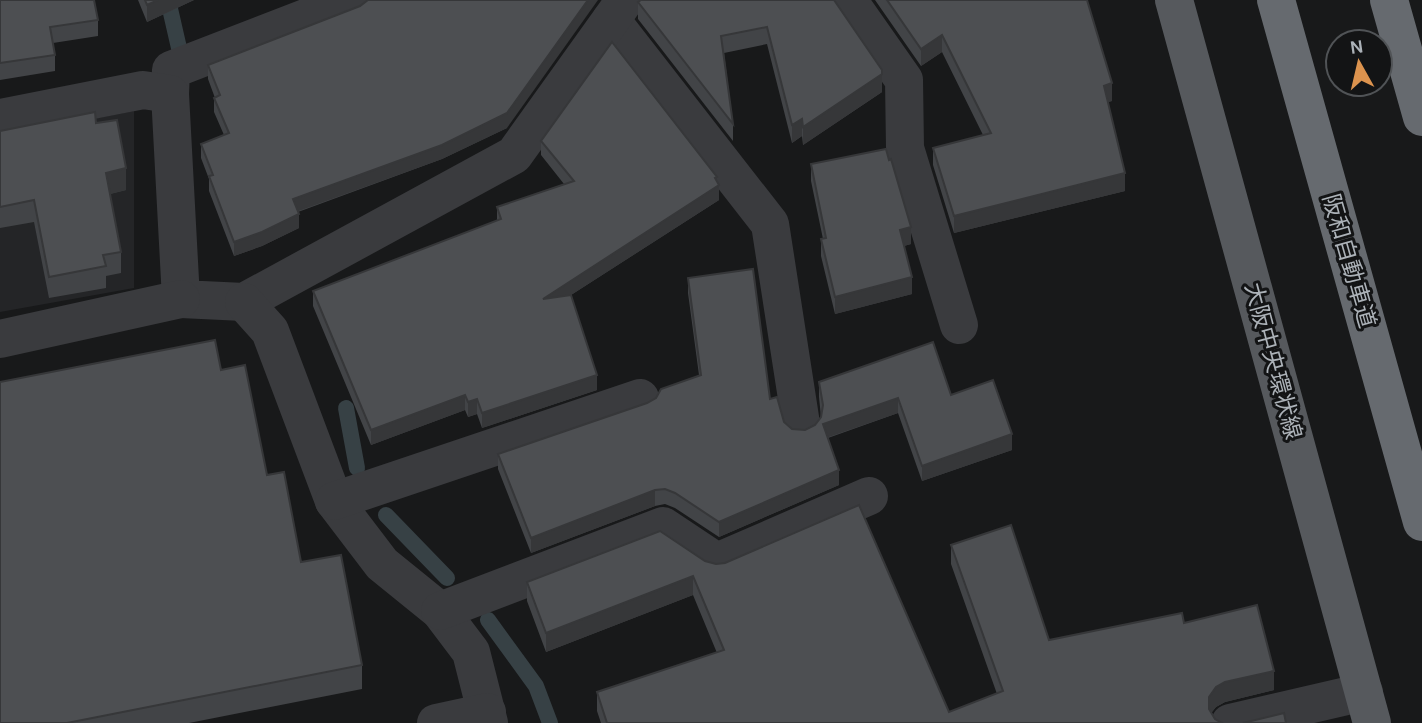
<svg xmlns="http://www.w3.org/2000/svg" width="1422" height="723" font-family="Karla,'Noto Sans JP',sans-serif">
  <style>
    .built { fill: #242527 }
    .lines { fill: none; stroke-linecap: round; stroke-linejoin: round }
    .stream { stroke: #374145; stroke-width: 16 }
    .minor { stroke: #3a3b3e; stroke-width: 38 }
    .major { stroke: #56595d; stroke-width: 38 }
    .highway { stroke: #666a6f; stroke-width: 38 }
    .wall { fill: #424447 }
    .shaded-wall { fill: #363739 }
    .building { fill: #4d4f52; stroke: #363739; stroke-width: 2 }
    .labels { text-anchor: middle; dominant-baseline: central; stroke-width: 6; stroke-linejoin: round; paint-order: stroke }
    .street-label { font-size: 23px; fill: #acb2b8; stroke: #131415 }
  </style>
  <rect width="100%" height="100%" fill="#18191a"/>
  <polygon class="built" points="134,111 134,288 0,312 0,137"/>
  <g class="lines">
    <g class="stream">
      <polyline points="168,0 179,48"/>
      <polyline points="346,408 357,468"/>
      <polyline points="386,515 447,578"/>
      <polyline points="488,620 536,686 550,723"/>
    </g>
    <g class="minor">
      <polyline points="848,0 904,80 905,148 959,325"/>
      <polyline points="611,20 770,224 801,424"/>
      <polyline points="170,94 171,70 352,0"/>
      <polyline points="0,118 143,90 170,94 181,299 244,302 514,155 625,0"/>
      <polyline points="244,302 270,331 334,501 382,564 440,611 471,652 489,723"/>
      <polyline points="0,339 181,299"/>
      <polyline points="334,501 640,398"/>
      <polyline points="440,611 663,526 717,562 869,496"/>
      <polyline points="436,723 487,712"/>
      <polyline points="1230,723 1364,692"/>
    </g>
    <polyline class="major" points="1174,0 1372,723"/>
    <g class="highway">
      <polyline points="1276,0 1422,522"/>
      <polyline points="1389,0 1422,117"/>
    </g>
  </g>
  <g class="wall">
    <polygon points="0,0 98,20 98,36 53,43 55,55 55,71 0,80"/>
    <polygon points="138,0 194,0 147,22"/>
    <polygon points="834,0 882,92 803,145 802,136 792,143 767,44 724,53 733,124 733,141 638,19 638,2"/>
    <polygon points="875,0 1087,0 1112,101 1108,102 1125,191 954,233 933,165 933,148 983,135 942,52 921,66"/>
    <polygon points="208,65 507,128 442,159 298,212 299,228 262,246 234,256 209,191 209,179 201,158 201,144 224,135 214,112 214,98 215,98 208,79"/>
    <polygon points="0,131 126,190 110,194 121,252 121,273 106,276 106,288 49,298 34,222 0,228"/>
    <polygon points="541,141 717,181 719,200 571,295 597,390 482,428 477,414 468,417 465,410 371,445 313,306 313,291 497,221 497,207 564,184 541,155"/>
    <polygon points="811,164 911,244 904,246 912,294 835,314 821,256 821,239 823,239 811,181"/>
    <polygon points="688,278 770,399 784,422 792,429 805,430 815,425 821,417 819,397 819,382 951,395 1012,450 922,481 898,413 828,438 839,485 719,537 675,508 665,504 655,506 531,553 498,469 498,454 647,403 699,375 688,293"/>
    <polygon points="221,370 267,475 301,562 362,665 362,689 189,723 0,723"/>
    <polygon points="951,545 1049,640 1184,623 1274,690 1225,702 1216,707 1211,713 1215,719 1222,723 601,723 597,711 597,692 717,653 693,595 546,652 527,601 527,582 705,561 949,712 997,694 951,564"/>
  </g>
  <g class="shaded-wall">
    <polygon points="158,0 194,0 147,22 147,5"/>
    <polygon points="588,0 598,0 507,128 442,159 293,213 293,199"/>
    <polygon points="942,35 942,52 921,66 921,49"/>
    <polygon points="882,74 882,92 803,145 803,127"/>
    <polygon points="1112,83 1112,101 1104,103 1104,86"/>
    <polygon points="802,119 802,136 792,143 792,125"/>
    <polygon points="126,168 126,190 106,195 106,173"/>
    <polygon points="1125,173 1125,191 954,233 954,216"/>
    <polygon points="717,177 717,187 719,185 719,200 543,313 543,299"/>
    <polygon points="299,214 299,228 262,246 234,256 234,242"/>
    <polygon points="911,227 911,244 900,247 900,230"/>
    <polygon points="912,277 912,294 835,314 835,297"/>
    <polygon points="597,375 597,390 482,428 482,413"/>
    <polygon points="465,395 465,410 371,445 371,430"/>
    <polygon points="898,398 898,413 823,439 823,424"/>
    <polygon points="477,399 477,414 468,417 468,402"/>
    <polygon points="1012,434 1012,450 922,481 922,466"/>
    <polygon points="839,470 839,485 719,537 719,522"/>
    <polygon points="655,490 655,506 531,553 531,538"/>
    <polygon points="693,576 693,595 546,652 546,633"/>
    <polygon points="1274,671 1274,690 1225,702 1216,707 1209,716 1209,697 1216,687 1225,682"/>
  </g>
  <g class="building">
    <polygon points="0,0 94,0 98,20 50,27 55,55 0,63"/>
    <polygon points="145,0 158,0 147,5"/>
    <polygon points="368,0 588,0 507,113 442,145 293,199 299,214 262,232 234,242 209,176 213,175 201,144 229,133 214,98 220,95 208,65 360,6"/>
    <polygon points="641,0 834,0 882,70 882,74 803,127 802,119 792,125 767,27 721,36 733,124 638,2"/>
    <polygon points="887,0 1087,0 1112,83 1104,86 1125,173 954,216 933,148 991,133 942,35 921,49"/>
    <polygon points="612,42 717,177 715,178 719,185 543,299 571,295 597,375 482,413 477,399 468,402 465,395 371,430 313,291 501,219 497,207 574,181 541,141"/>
    <polygon points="95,112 96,123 117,120 126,168 106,173 121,252 103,255 106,266 49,277 34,200 0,207 0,131"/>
    <polygon points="886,149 889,160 891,159 911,227 900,230 912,277 835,297 821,239 826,238 811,164"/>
    <polygon points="753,269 770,399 777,397 784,422 792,429 805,430 815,425 821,417 823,405 819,382 933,342 951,395 993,380 1012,434 922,466 898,398 823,424 839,470 719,522 675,493 665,489 655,490 531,538 498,454 647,403 656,398 661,389 701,375 688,278"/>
    <polygon points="215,340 221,370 245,365 267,475 284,472 301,562 341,555 362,665 67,723 0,723 0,382"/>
    <polygon points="859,505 949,712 1003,691 951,545 1011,525 1049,640 1182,613 1184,623 1257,605 1274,671 1225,682 1216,687 1209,697 1209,709 1215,719 1222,723 607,723 597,692 724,650 693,576 546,633 527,582 660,531 705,561 716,564 725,563"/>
    <polygon points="1284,713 1286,723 1243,723"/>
  </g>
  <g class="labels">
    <g class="street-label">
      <text transform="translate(1349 261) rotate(74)">阪和自動車道</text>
      <text transform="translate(1273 361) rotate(75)">大阪中央環状線</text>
    </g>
  </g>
  <g transform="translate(1359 63) rotate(352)"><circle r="33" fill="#131415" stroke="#505356" stroke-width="2"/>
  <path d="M0-5L12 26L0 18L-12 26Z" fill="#dc934e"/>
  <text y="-10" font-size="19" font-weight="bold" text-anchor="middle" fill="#acb2b8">N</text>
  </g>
</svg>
